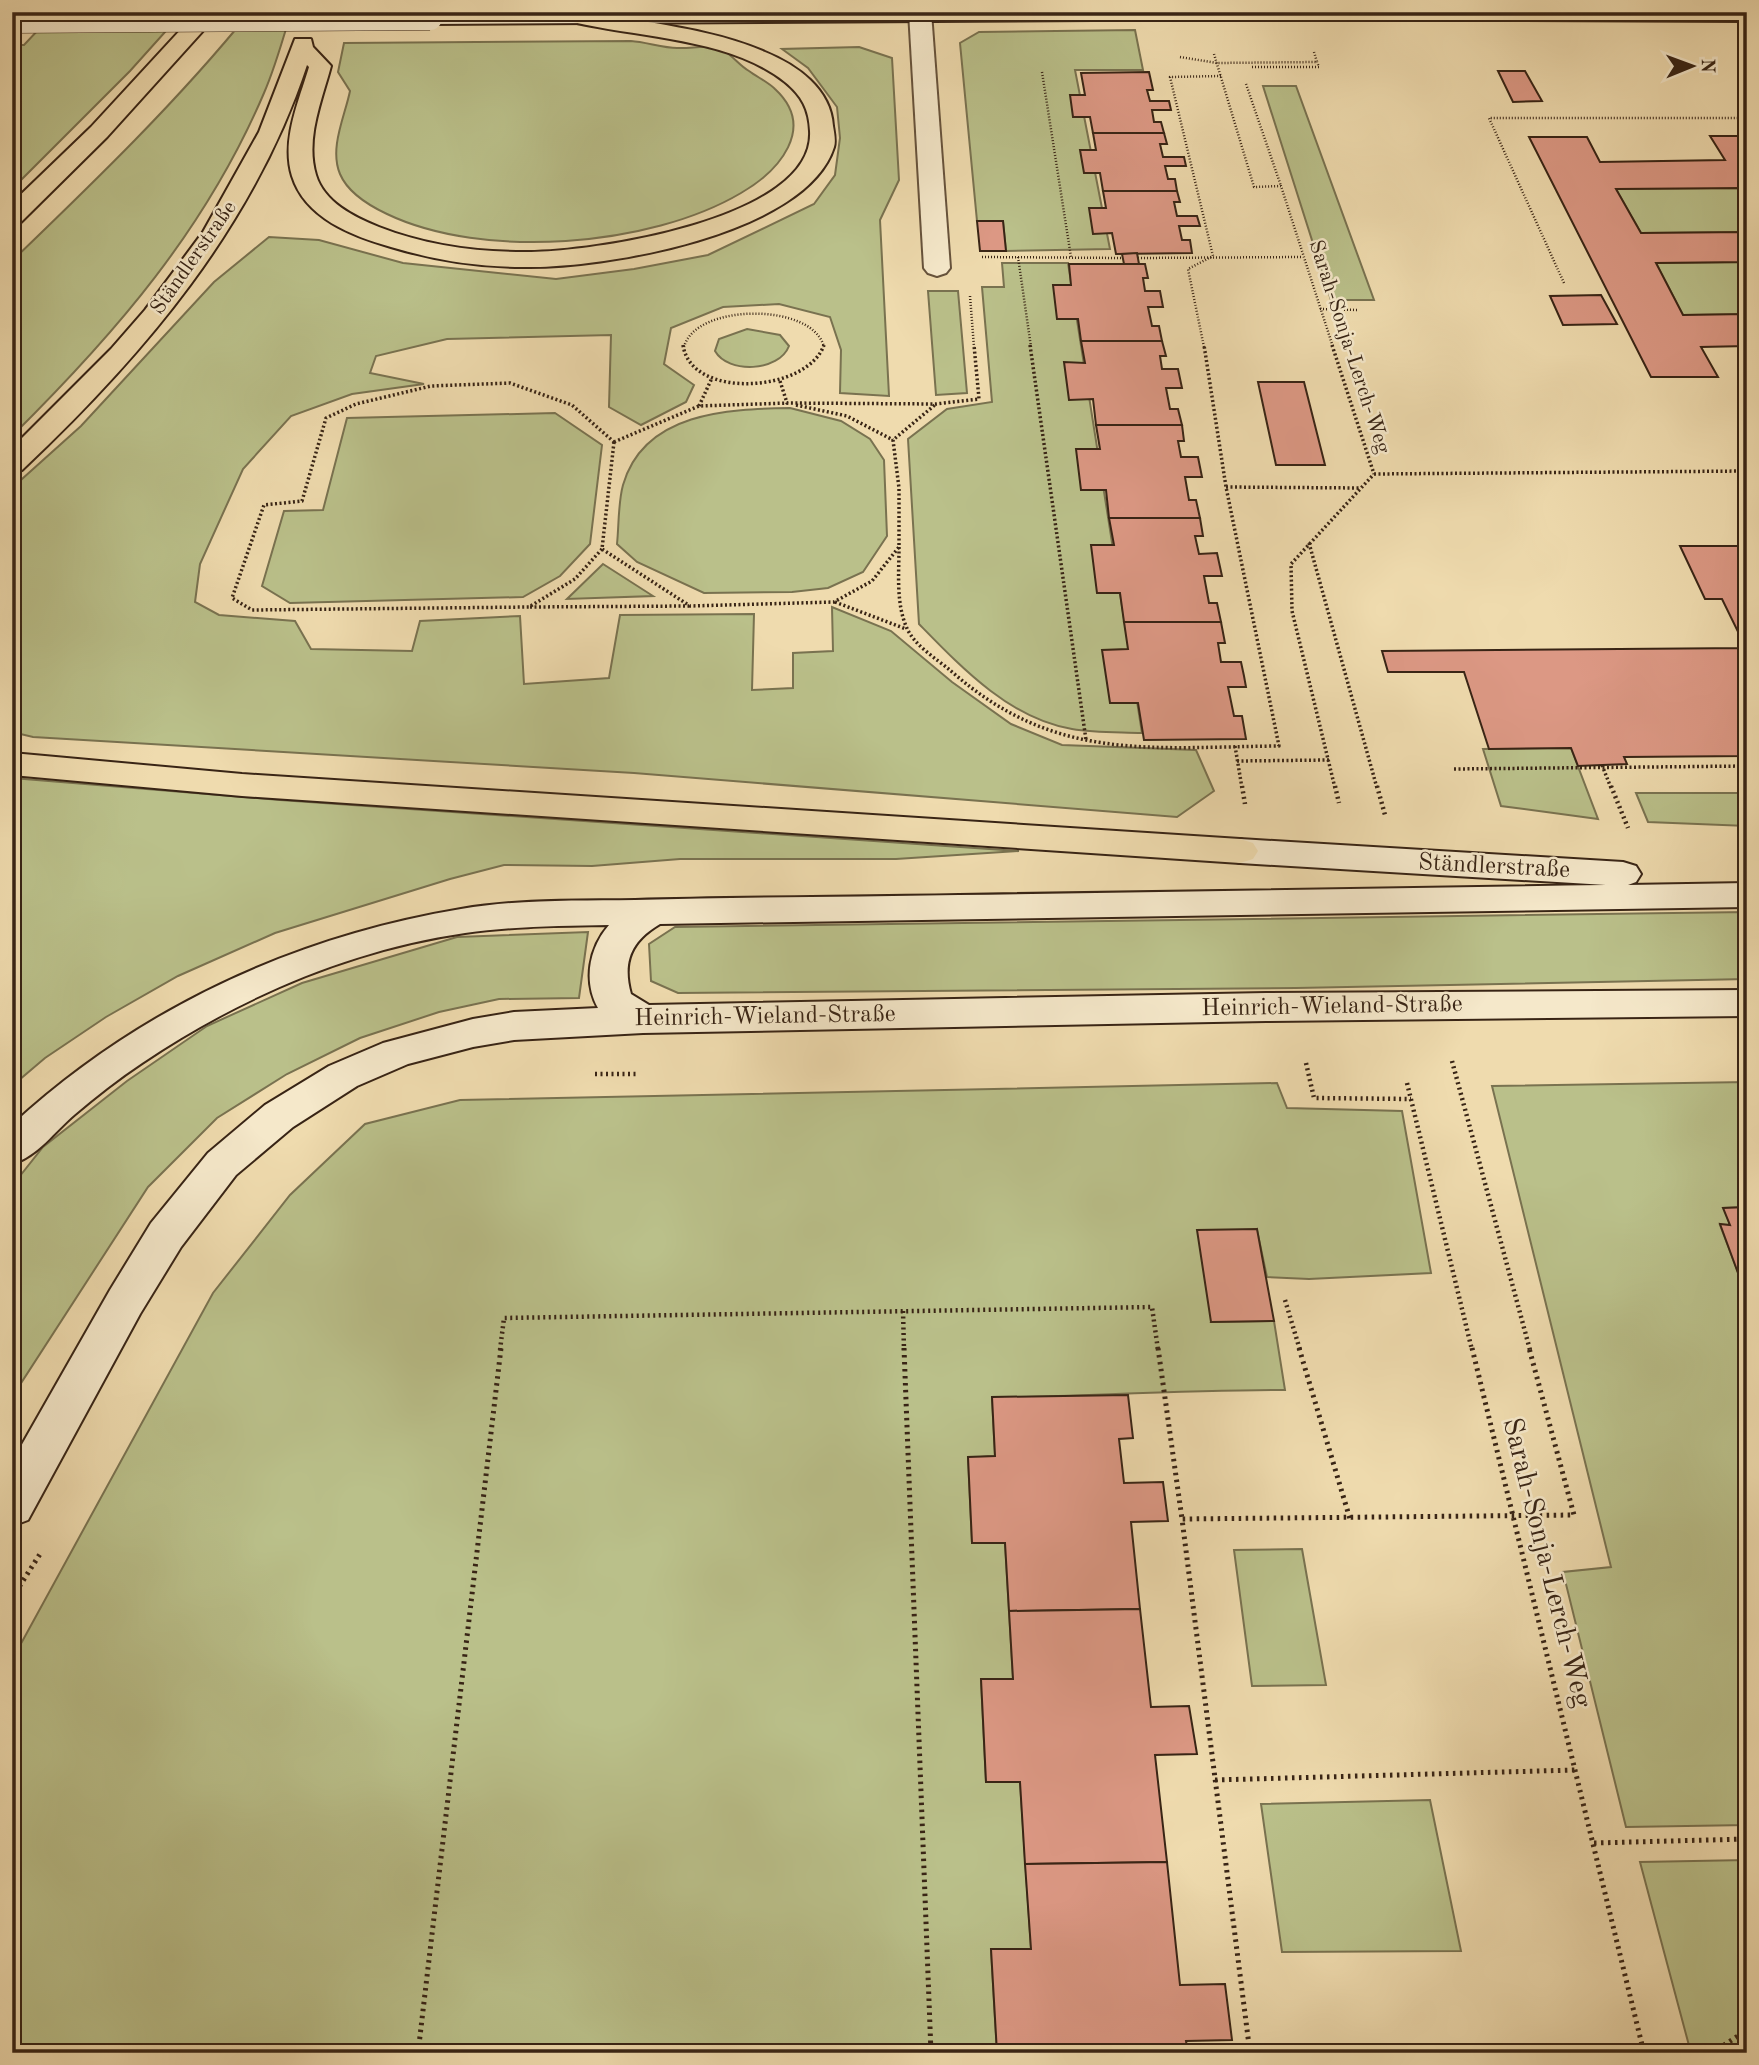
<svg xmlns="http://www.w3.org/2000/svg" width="1759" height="2065" font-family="'Old Standard TT',serif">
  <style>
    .green { fill: #bac08a; stroke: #797250; stroke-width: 2 }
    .building { fill: #dc9884; stroke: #382415; stroke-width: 2 }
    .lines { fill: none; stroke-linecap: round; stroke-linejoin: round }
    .street-casing { stroke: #66523b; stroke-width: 4 }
    .secondary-casing { stroke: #382415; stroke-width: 4 }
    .highway-casing { stroke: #382415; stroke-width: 4 }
    .path-far3 { stroke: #382415; stroke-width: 2.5; stroke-dasharray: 1 2; stroke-linecap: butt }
    .path-far2 { stroke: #382415; stroke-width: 3.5; stroke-dasharray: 2 2.5; stroke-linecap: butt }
    .path-far1 { stroke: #382415; stroke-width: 4.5; stroke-dasharray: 2 3.5; stroke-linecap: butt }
    .path { stroke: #382415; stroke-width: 5; stroke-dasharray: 2.5 4.5; stroke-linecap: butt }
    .street { fill: #f5e8ca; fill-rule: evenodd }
    .secondary { fill: #f5e8ca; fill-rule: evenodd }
    .highway { fill: #efdbae; fill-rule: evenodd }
    .secondary-bridge-casing { stroke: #382415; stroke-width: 25; stroke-linecap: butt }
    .secondary-bridge { stroke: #f5e8ca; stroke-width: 24 }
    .labels { text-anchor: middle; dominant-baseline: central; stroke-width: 5; stroke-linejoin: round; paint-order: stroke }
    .far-street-label { font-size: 21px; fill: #382415; stroke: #f5e8ca }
    .street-label { font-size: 24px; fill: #382415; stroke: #f5e8ca }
    .near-street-label { font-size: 28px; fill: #382415; stroke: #f5e8ca }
  </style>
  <rect width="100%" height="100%" fill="#efdbae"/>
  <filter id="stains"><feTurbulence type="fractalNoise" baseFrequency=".00286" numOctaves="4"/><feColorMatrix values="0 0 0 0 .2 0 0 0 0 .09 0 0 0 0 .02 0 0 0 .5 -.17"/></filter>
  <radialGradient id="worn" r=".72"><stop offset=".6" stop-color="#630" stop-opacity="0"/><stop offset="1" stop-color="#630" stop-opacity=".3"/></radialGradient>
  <g class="green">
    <polygon points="55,12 183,12 130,71 12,189 12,45 24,45"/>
    <path d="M250,12H291C283,39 275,68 264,93C206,229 116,333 12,436V261C94,182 178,101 250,12Z"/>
    <polygon points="1135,30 1143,70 1075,70 1110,249 1006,251 1003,221 977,221 960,43 979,32"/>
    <path d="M631,41C646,42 663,48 677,48C694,49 708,43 724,51C733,56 740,66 749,71C757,77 768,82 775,89C817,128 779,171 741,193C650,247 483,260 387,214C370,206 348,193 340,174C329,148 345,116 350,91L338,72L344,43Z"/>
    <polygon points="859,47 892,58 899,180 880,220 889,396 840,393 841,350 830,317 779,304 723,307 671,328 664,364 694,385 686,402 641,425 609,407 611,335 447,339 376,356 370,373 424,384 352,394 291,416 243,469 200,564 195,602 219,615 295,621 311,649 412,651 420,621 520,616 524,684 609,678 620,615 754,614 752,690 793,688 793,653 833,651 832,607 891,631 952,682 1011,724 1062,745 1196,750 1214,791 1177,817 634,773 33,737 12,732 12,488 81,426 214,282 269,237 319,240 403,263 556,279 634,269 708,255 814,204 835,175 840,138 837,107 808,68 782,49"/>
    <polygon points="1263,86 1296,86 1374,300 1331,300"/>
    <polygon points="1743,188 1747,194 1747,232 1641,233 1616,189"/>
    <polygon points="1747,262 1747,314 1683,315 1656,263"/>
    <path d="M1002,263H1068L1142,733C1119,732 1095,733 1072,729C1010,719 961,667 919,624L908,439L947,409L992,402L982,287H1004Z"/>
    <polygon points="928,291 958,291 967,393 936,395"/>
    <path d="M747,329L780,335L789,346C779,372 728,374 715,351L719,339Z"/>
    <path d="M790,408L841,421L870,439L884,460L887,536L863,572L828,588L792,592L704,593L637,562L617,544C619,525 618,503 623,485C644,412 728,409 790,408Z"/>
    <polygon points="555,413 602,445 590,544 560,576 523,597 290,603 262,586 284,511 323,510 347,418"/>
    <polygon points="603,564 653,596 567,599"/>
    <polygon points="1571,748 1598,819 1501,806 1483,749"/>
    <polygon points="12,778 280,800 1019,851 896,859 680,859 592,866 504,865 450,879 275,933 178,976 106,1017 45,1058 12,1086"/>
    <polygon points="1636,793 1747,793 1747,826 1648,822"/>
    <polygon points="1747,912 1747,979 1296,988 678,993 651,981 649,944 675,927"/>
    <polygon points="588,932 579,998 499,999 439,1012 360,1038 287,1074 217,1118 148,1187 12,1397 12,1186 43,1147 127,1081 207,1026 302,983 457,937"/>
    <polygon points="1747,1082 1747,1207 1724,1208 1730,1225 1720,1225 1738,1272 1747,1273 1747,1825 1626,1827 1563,1572 1611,1567 1492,1086"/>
    <path d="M1277,1083L1287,1108L1402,1111L1431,1273L1309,1279L1267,1277L1257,1230L1211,1322L1274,1321L1285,1390C1187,1390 1090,1396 992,1398L995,1456L968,1458L972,1543H1005L1013,1679L981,1680L986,1782H1020L1031,1949L991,1950L997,2053H12V1660L213,1293L290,1195L365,1124L460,1100Z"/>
    <polygon points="1302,1549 1326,1685 1252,1686 1234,1550"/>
    <polygon points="1430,1800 1461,1951 1282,1952 1261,1804"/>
    <polygon points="1747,1860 1747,2053 1691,2053 1640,1862"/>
  </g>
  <g class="building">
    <polygon points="1498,71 1525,71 1542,101 1513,102"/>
    <polygon points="1149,72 1153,90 1147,90 1150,101 1169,101 1171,110 1152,110 1154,122 1161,122 1164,133 1093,133 1090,117 1073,117 1070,95 1085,95 1081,73"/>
    <polygon points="1093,133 1164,133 1167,144 1160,144 1163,157 1184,157 1186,166 1165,166 1168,179 1175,179 1177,191 1103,191 1100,173 1084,173 1080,150 1096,150"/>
    <polygon points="1710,136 1747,136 1747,194 1743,188 1616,189 1641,233 1747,232 1747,262 1656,263 1683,315 1747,314 1747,346 1701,347 1718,377 1651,377 1529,137 1587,137 1600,162 1725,160"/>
    <polygon points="1103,191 1177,191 1180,202 1174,202 1177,216 1197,216 1200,226 1179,226 1182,240 1190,240 1192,253 1116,254 1112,233 1093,234 1089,208 1106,208"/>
    <polygon points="977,221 1003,221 1006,251 980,251"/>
    <polygon points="1137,253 1139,264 1124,264 1122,254"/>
    <polygon points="1069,264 1145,264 1148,278 1143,278 1145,291 1160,291 1163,307 1148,307 1152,326 1159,326 1162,341 1081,341 1078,319 1057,319 1053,285 1071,285"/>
    <polygon points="1601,295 1617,324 1563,325 1550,296"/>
    <polygon points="1081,341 1162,341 1166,356 1160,356 1162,369 1178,369 1182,388 1166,388 1170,409 1178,409 1182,425 1096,425 1093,399 1069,400 1064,362 1085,363"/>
    <polygon points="1258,382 1304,382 1325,465 1276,465"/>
    <polygon points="1096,425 1182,425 1184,441 1178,441 1181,457 1198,457 1202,477 1185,477 1189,500 1196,500 1200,518 1109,518 1106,490 1081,490 1076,449 1100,449"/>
    <polygon points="1109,518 1200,518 1203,536 1195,536 1199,554 1217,553 1222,576 1204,576 1209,603 1217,603 1221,622 1124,622 1120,593 1097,593 1091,545 1114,545"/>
    <polygon points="1680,546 1747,546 1747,756 1624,757 1627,764 1578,766 1571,748 1489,749 1464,672 1388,672 1382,651 1746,648 1722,599 1705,599"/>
    <polygon points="1124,622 1221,622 1225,643 1218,643 1221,662 1241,662 1244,676 1246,687 1228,687 1234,716 1242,716 1246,739 1144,740 1138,703 1110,703 1102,650 1128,649"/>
    <polygon points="1747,1207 1747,1273 1738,1273 1720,1224 1730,1225 1723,1208"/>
    <polygon points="1257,1229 1274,1321 1211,1322 1197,1230"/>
    <polygon points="1128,1395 1133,1438 1119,1439 1124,1483 1163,1482 1168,1521 1131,1522 1140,1609 1009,1611 1005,1543 972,1543 968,1457 995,1456 992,1397"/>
    <polygon points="1140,1609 1151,1707 1189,1706 1197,1754 1155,1755 1167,1862 1025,1864 1020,1782 986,1782 981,1679 1013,1679 1009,1611"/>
    <polygon points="1167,1862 1180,1985 1225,1984 1232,2040 1186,2041 1188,2053 997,2053 991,1949 1031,1949 1025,1864"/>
  </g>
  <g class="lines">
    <g class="street-casing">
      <polygon id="street" points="909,12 931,12 950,268 946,273 937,276 928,273 924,268"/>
    </g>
    <g class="secondary-casing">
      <g id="secondary">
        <polygon points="427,12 1747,12 1747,21 1251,19 430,24 422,23 419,18"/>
        <path d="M1240,839L1623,862L1636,866L1641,874L1636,882L1628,885L1747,883V907L660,924C631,941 622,962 631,994L649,1005L1266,993L1747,990V1016L1266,1021L643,1033L514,1040L473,1047L408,1064L357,1086L293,1127L236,1175L181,1247L140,1314L28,1520L12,1526V1462L110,1290L151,1223L208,1153L265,1105L329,1066L383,1043L473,1019L514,1012L598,1008C583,981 589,948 609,925C561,926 513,926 465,933C349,950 239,998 142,1063C118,1079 95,1097 74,1115C54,1132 38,1156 12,1164V1125C138,1009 293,937 461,909C519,899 577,901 635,900C743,897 851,897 959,895C1174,892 1390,888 1606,885L1240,863L1227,859L1222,851L1227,843Z"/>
      </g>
    </g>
    <g class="highway-casing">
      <g id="highway">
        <polygon points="197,12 220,12 107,137 21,222 12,224 12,203 91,127"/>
        <path d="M573,12H590C646,23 714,29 765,52C797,65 831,89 833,126C834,132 836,141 834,147C806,235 602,269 522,267C477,267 434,260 391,247C352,236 305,218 292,176C281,140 299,101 309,67L307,65C253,227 144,355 22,470L12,473V448L111,349L145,310L203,232L259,132L295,39H311L313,47L331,66C322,100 305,139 316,175C324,202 354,217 379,227C425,245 475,252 524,252C589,253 815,220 810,131C809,109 802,96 785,82C730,38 640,38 573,22L570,17Z"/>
        <polygon points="12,753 242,774 1240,839 1253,843 1258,851 1253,859 1240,863 242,796 12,775"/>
      </g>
    </g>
    <g class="path-far3">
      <polyline points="1214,54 1254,187 1281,186 1333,347"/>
      <polyline points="1180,57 1217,63 1317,62 1314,52"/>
      <polyline points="1252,67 1319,67 1317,62"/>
      <polyline points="1042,72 1071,257"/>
      <polyline points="1246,84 1281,186"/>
      <polyline points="982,257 1123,258"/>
      <polyline points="1018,257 1031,347"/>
      <polyline points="1138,258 1303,257"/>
      <polyline points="1564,283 1489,118 1747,118"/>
      <polyline points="970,296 974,347"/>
      <polyline points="1320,309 1358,310"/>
      <path d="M684,347C695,303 813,302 824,347"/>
      <polyline points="1204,347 1188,269 1213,256 1170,77 1221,76"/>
    </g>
    <g class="path-far2">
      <path d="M683,345C691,401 808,392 824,345"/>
      <polyline points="1030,345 1086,740"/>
      <polyline points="1332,345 1374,474"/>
      <polyline points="780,381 787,403 936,404 979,399 974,345"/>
      <polyline points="796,405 847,416 893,440"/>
      <polyline points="699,406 712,378"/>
      <polyline points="614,442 602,549 690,606 834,602 872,581 899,547 899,488 893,440 936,404"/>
      <polyline points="614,442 699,406 788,403"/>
      <polyline points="1374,474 1747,471"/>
      <polyline points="1226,487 1360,488"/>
      <polyline points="1309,543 1377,788"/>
      <path d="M899,547C899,573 896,602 906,626C913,645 937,659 951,671C1055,763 1151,747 1279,746L1226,487L1204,345"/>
      <polyline points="602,549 575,579 529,607 252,610 232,598 264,505 302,501 326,418 356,404 431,386 510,383 572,405 614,442"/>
      <polyline points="835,602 906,629"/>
      <polyline points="530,607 689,606"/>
      <polyline points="1235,746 1242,788"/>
      <polyline points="1237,761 1329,760"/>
      <polyline points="1602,765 1611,788"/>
      <polyline points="1454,769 1747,766"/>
      <polyline points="1335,788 1292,611 1291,564 1374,474"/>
    </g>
    <g class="path-far1">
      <polyline points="1242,786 1245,804"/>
      <polyline points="1335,786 1339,803"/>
      <polyline points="1377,786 1385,815"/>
      <polyline points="1611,786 1628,828"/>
      <polyline points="1452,1061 1530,1350"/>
      <polyline points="1306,1063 1314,1098 1411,1099"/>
      <polyline points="595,1074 639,1074"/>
      <polyline points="1407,1083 1472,1350"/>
      <polyline points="1285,1300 1300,1350"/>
      <polyline points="903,1311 904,1350"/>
      <polyline points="500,1350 504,1318 1152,1307 1158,1350"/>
    </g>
    <g class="path">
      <polyline points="904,1348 931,2053"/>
      <polyline points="1158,1348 1182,1519"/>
      <polyline points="1299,1348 1350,1519"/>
      <polyline points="1472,1348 1644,2053"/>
      <polyline points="12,1598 40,1554"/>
      <polyline points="1215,1780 1575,1770"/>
      <polyline points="1594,1843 1747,1839"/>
      <polyline points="418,2053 501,1348"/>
      <polyline points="1250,2053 1182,1519 1574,1515 1529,1348"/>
      <polyline points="1712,2053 1747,2030"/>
    </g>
    <use href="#street" class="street"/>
    <use href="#secondary" class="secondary"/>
    <use href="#highway" class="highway"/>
    <g class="secondary-bridge-casing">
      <polyline id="secondary-bridge" points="12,21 430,18"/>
    </g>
    <use href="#secondary-bridge" class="secondary-bridge"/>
  </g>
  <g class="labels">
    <g class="far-street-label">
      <text transform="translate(194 258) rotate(-55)">Ständlerstraße</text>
      <text transform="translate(1349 347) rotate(72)">Sarah-Sonja-Lerch-Weg</text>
    </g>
    <g class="street-label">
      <text transform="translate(1494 867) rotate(3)">Ständlerstraße</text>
      <text transform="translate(1332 1007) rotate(-1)">Heinrich-Wieland-Straße</text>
      <text transform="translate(765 1017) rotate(-1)">Heinrich-Wieland-Straße</text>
    </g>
    <g class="near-street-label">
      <text transform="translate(1546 1563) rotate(76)">Sarah-Sonja-Lerch-Weg</text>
    </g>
  </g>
  <rect width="1759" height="2065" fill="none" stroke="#efdbae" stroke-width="42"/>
  <rect x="14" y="14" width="1731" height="2037" fill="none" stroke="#382415" stroke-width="3.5"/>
  <rect x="21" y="21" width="1717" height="2023" fill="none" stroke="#382415" stroke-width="2"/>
  <g transform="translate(1692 66) rotate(89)" stroke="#f5e8ca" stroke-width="5" paint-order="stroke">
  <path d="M0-5L12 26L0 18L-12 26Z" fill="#382415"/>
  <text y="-10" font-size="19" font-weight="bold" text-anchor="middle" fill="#382415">N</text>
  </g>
  <rect width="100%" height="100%" filter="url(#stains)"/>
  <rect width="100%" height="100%" fill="url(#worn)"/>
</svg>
